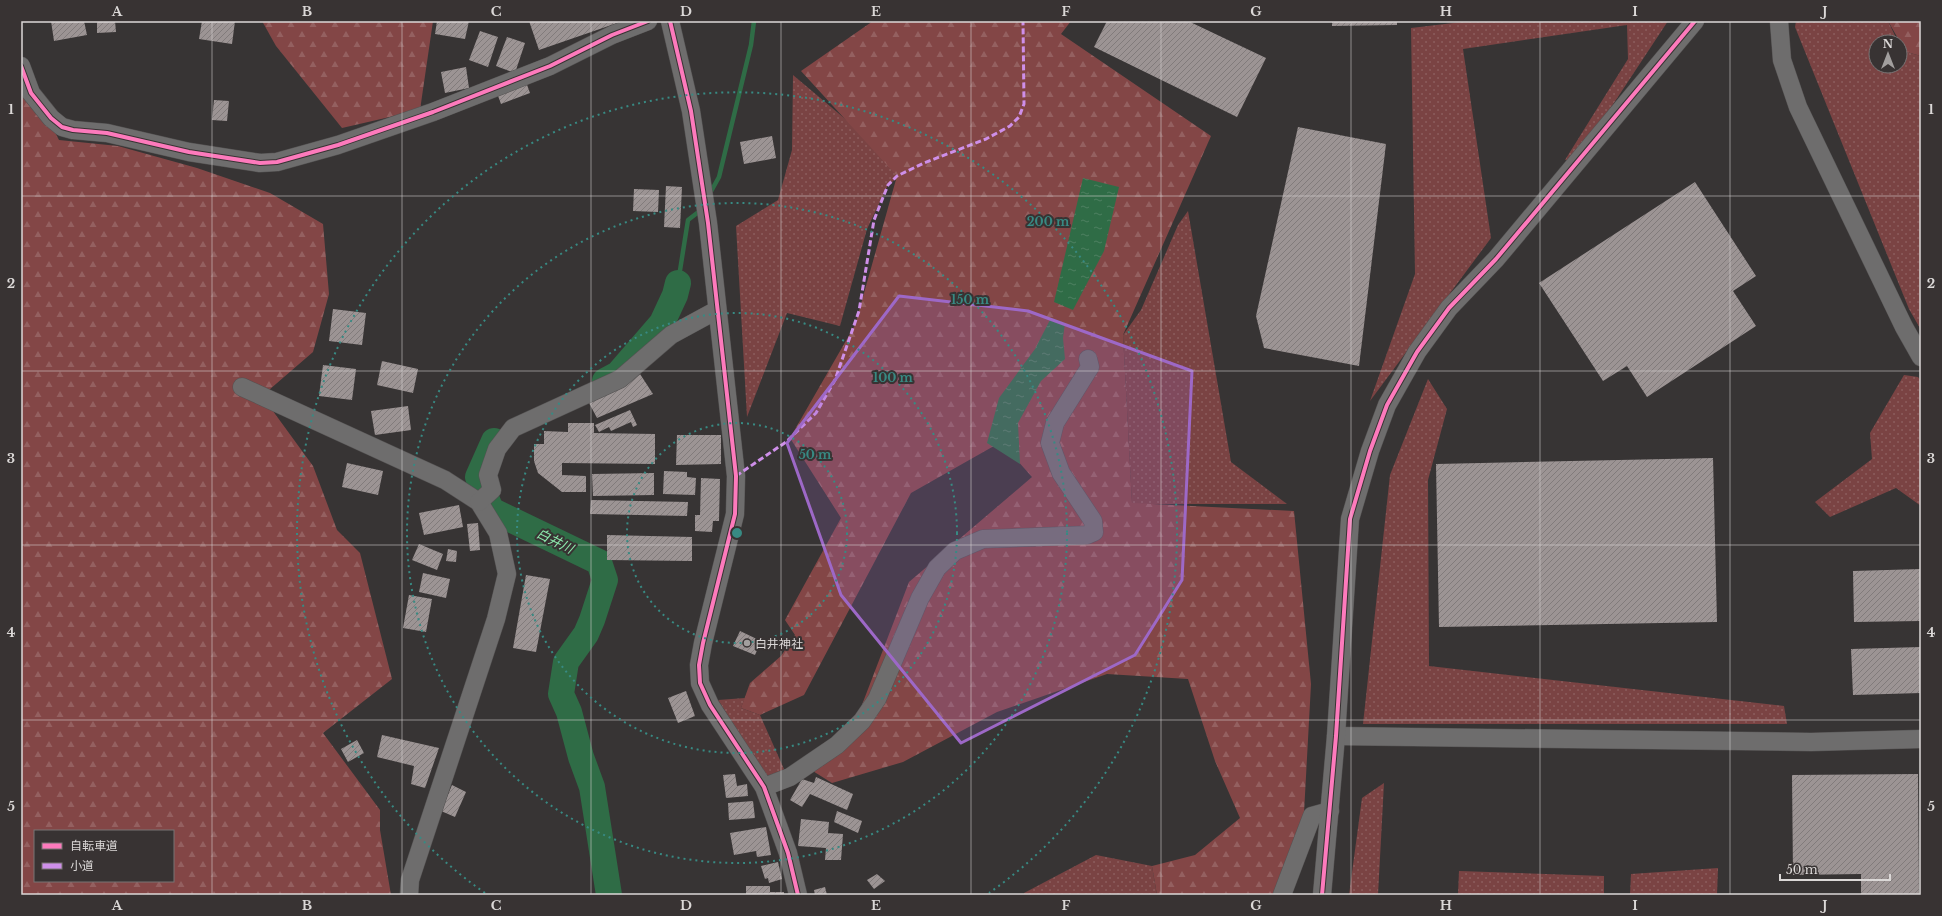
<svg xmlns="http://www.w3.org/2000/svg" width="1942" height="916" font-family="'Libre Baskerville','Noto Sans JP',serif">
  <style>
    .grass { fill: url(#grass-dots) }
    .forest { fill: url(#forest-firs); fill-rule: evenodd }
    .water { fill: url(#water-ripples) }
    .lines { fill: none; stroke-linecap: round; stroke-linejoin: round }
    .stream { stroke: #2f6c46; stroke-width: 4.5 }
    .river { stroke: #2f6c46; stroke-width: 26 }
    .building { fill: url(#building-hatch) }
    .minor-casing { stroke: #545252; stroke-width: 19 }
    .minor { stroke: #6e6d6d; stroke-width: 18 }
    .quiet { stroke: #ce8fe9; stroke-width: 3; stroke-dasharray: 6 3; stroke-linecap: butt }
    .cycleway-casing { stroke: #383333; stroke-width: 6 }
    .cycleway { stroke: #fd7abc; stroke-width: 4 }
    .marked { fill: #9d68c7; fill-opacity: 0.2; stroke: #9d68c7; stroke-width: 3; stroke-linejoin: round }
    .grid { fill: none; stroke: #dbd8d7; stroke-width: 1; stroke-opacity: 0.55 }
    .ring { fill: none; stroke: #388a83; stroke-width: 2; stroke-dasharray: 2 4 }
    .poi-dot { fill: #a29f9e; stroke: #383333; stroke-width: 1.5 }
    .labels { text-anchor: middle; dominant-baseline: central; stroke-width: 4; stroke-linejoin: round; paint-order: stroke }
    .poi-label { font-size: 12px; fill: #dbd8d7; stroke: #383333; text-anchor: start }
    .water-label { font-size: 13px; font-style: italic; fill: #8decae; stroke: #383333 }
    .centre { fill: #388a83; stroke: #383333; stroke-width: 2 }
    .ring-label { font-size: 12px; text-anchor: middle; font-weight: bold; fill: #388a83; stroke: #383333; stroke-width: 4; stroke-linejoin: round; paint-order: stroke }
    .neatline { fill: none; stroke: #dbd8d7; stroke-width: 1.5 }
    .grid-label { font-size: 13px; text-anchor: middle; font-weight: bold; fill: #dbd8d7 }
  </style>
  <defs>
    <pattern id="grass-dots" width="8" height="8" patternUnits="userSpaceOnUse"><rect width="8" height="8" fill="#7a4343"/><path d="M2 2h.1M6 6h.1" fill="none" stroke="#8c5d5d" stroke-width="1.8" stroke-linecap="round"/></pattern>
    <pattern id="forest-firs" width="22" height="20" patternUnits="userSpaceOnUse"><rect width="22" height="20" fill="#834646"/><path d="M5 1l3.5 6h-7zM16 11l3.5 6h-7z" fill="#946060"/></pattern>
    <pattern id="water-ripples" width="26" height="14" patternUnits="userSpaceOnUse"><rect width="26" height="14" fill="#2f6c46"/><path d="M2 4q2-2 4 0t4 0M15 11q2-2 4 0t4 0" fill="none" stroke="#4d8060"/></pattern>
    <pattern id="building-hatch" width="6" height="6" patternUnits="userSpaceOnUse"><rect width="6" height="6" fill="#9c9494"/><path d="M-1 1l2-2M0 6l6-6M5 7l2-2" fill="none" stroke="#817b7b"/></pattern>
  </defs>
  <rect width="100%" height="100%" fill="#373434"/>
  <g class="grass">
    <polygon points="1470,21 1668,21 1575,162 1565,160 1628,59 1627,25 1463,49 1491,238 1370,401 1415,274 1411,28"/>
    <polygon points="1796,21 1888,21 1898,42 1876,42 1876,66 1900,66 1900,45 1903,51 1921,56 1921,236 1920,238 1921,244 1921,330 1909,309 1795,27"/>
    <polygon points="793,75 907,171 888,185 867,229 840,326 787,313 747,417 736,226 778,200 792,150"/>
    <polygon points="1188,211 1231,462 1287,504 1132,504 1123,335 1141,310 1178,225"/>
    <polygon points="1904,375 1918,377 1921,381 1921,506 1896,488 1830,517 1815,502 1872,459 1870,433"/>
    <polygon points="1428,379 1447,409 1428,480 1429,666 1784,706 1787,724 1363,724 1390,475"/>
    <polygon points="745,698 741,708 760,715 784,769 770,781 718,700"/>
    <polygon points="1384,783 1378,895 1349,895 1362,798"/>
    <polygon points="1096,855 1152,866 1157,895 1024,895 1024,893"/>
    <polygon points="1718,868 1717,895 1630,895 1631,874"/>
    <polygon points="1459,871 1604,876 1604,895 1458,895"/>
  </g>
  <g class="forest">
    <polygon points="262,21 433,21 420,110 342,128 276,46"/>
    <polygon points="873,21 1071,21 1061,34 1211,136 1123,335 1132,503 1294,511 1311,684 1304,813 1290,895 1157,895 1152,866 1195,855 1240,818 1215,761 1188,679 1107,674 997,712 903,762 832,783 808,768 860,710 909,582 1032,477 1001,442 911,493 804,695 760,715 741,708 750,683 781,656 795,635 785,620 841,518 790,438 855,325 897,176 801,71"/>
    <polygon points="1888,21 1921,21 1921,56 1903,51 1900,42"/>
    <path d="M21,65L59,140L118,146L197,168L270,193L323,224L329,294L313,352L262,396L313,466L337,530L360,553L392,679L323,733L380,810V830L391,895H21ZM35,831H173V881H35Z"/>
  </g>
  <g class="water">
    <polygon points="1083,178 1119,187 1104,251 1073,310 1054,302"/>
    <polygon points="1051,318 1065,323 1063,338 1065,359 1041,381 1018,423 1020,464 987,443 999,398 1035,349"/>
  </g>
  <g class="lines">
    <g class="stream">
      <polyline points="709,195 719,177 751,45 754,21"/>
      <polyline points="678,283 688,220 701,210"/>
    </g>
    <g class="river">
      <polyline points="605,381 618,374 662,323 675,295 678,283"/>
      <polyline points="494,441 478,477 491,510 599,562 605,580 592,620 586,634 566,662 561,694 569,712 581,757 592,787 609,895"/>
    </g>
  </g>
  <g class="building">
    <polygon points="51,21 84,21 87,35 54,41"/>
    <polygon points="97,21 115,21 116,32 97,33"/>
    <polygon points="202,21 235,21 232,44 199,39"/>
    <polygon points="437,21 469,21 465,39 435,34"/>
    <polygon points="529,21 623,21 539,50"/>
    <polygon points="1107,21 1188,21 1266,58 1237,117 1094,47"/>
    <polygon points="1332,21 1397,21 1397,25 1332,26"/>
    <polygon points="480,31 498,37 488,67 469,60"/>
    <polygon points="507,37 525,43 515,73 496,66"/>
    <polygon points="466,67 469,88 445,93 441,72"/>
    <polygon points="526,82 530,93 501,104 497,93"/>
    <polygon points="214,100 229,101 227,121 212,120"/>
    <polygon points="1298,127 1386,144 1359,366 1264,348 1256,316"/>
    <polygon points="772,136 776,158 744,164 740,142"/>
    <polygon points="1695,182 1756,276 1733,291 1756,326 1647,397 1627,366 1603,381 1539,283"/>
    <polygon points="666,186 682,187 680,228 664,227"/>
    <polygon points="634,189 659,190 658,212 633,211"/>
    <polygon points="333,309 366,313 362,345 329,341"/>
    <polygon points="382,361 418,369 413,393 377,385"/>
    <polygon points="323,365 356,369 352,400 319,396"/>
    <polygon points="640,374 653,394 597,418 588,401"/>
    <polygon points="408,406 411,430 375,435 371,411"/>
    <polygon points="630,410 637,425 633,427 631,422 611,431 609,427 599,432 595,425"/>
    <polygon points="568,423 594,423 594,433 655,434 655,464 562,463 562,475 586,476 586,492 562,492 538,473 534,461 534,444 544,444 544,431 568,432"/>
    <polygon points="677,435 721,435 721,464 676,465"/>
    <polygon points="1713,458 1717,622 1439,627 1436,464"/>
    <polygon points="347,463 383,471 378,495 342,487"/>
    <polygon points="664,471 687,472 687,477 696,478 695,495 663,494"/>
    <polygon points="654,473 654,495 593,496 592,474"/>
    <polygon points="701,478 720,479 719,521 713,521 712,532 695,531 695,515 700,515"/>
    <polygon points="591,500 688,502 687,516 590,514"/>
    <polygon points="459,505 463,527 424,535 419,513"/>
    <polygon points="478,523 480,550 470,551 467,524"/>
    <polygon points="607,535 692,537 692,561 607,560"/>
    <polygon points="419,544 443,554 437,570 412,560"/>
    <polygon points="448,549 457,551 456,562 446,561"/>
    <polygon points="1921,569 1921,621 1854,622 1853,571"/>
    <polygon points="423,573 450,579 446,598 419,592"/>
    <polygon points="526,575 550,579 536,652 513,648"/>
    <polygon points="409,595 432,599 426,632 403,628"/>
    <polygon points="740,631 761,641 755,655 733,646"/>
    <polygon points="1921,647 1921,693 1853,695 1851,649"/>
    <polygon points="686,691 695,716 678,723 668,698"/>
    <polygon points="382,735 439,748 425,788 411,784 414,766 377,757"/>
    <polygon points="357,740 364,753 348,762 341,749"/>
    <polygon points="735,774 737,786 747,784 748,796 726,798 723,775"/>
    <polygon points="1918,774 1919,895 1861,895 1861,874 1793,875 1792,775"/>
    <polygon points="816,777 853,794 847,810 810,794 802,807 790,800 802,779 814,783"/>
    <polygon points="452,785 466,792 455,817 441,811"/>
    <polygon points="753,801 755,818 729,820 728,803"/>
    <polygon points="837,811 862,821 858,833 834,822"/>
    <polygon points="801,819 829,822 828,833 843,834 841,860 825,860 826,848 798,846"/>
    <polygon points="766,827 771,855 757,857 756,851 734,855 730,833"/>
    <polygon points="778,862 782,879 769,883 768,878 765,879 761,866"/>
    <polygon points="877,874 885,881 874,889 867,880"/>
    <polygon points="746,886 770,886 770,892 784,892 784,895 746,895"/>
    <polygon points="825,887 827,895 815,895 814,890"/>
  </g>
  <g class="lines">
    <g class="minor-casing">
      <g id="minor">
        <polyline points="670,21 691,111 708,223 736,476 735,514 703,643 699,665 700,683 710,705 764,787 788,853 798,895"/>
        <polyline points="1779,21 1782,60 1798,107 1904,327 1921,357"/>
        <polyline points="21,66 31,93 51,118 62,127 73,130 107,133 189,152 260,163 277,162 338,145 433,112 550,66 612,35 648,21"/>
        <polyline points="242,387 445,480 479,502 498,533 507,574 496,619 410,880 409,895"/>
        <polyline points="479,502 492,490 488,475 497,449 513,428 620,379 671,335 717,310"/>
        <polyline points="1336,736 1811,742 1921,739"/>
        <polyline points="764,787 790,777 837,745 862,721 877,699 920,598 937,568 955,551 983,539 1087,535 1094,532 1093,521 1061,473 1050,443 1055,423 1090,367 1088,359"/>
        <polyline points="1282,895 1312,816 1330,811"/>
        <polyline points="1322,895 1336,736 1350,519 1370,451 1387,405 1417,352 1449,308 1496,259 1695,21"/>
      </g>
    </g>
    <use href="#minor" class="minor"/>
    <polyline class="quiet" points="736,476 786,442 816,413 835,380 859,311 874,220 888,185 897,176 924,163 986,139 1010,126 1019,117 1024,104 1023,21"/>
    <g class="cycleway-casing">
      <g id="cycleway">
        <polyline points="670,21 691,111 708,223 736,476 735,514 703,643 699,665 700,683 710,705 764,787 788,853 798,895"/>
        <polyline points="21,66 31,93 51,118 62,127 73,130 107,133 189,152 260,163 277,162 338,145 433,112 550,66 612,35 648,21"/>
        <polyline points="1322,895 1336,736 1350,519 1370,451 1387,405 1417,352 1449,308 1496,259 1695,21"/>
      </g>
    </g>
    <use href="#cycleway" class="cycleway"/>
  </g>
  <path class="marked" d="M899,296L1028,311L1192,371L1182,580L1135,655L961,743L841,595L787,443Z"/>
  <path class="grid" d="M212,21V895M402,21V895M591,21V895M781,21V895M971,21V895M1161,21V895M1351,21V895M1540,21V895M1730,21V895M21,196H1921M21,371H1921M21,545H1921M21,720H1921"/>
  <g class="ring">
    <circle cx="737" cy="533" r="110"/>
    <circle cx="737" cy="533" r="220"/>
    <circle cx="737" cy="533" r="330"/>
    <path d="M485 893A440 440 0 1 1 989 893"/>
  </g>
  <circle class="poi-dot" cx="747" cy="643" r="4"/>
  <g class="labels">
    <g class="poi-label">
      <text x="755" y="643">白井神社</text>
    </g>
    <g class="water-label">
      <text transform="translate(555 541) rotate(26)">白井川</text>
    </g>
  </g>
  <circle cx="737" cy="533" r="6" class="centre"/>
  <g class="ring-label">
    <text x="1048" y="226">200 m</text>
    <text x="970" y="304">150 m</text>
    <text x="893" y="382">100 m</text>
    <text x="815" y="459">50 m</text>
  </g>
  <rect width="1942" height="916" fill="none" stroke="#383333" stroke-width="44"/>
  <rect x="34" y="830" width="140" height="52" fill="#383333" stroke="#797575"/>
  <rect x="42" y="843" width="20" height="6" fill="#fd7abc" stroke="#797575"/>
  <text x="70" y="850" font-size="12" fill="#dbd8d7">自転車道</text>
  <rect x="42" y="863" width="20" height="6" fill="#ce8fe9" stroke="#797575"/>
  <text x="70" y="870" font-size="12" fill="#dbd8d7">小道</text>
  <g transform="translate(1888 54)"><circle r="19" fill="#383333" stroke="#797575"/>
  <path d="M0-3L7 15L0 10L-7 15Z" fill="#a29f9e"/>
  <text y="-6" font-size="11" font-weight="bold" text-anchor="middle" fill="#dbd8d7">N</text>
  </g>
  <path d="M1780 874v6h110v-6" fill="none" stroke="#dbd8d7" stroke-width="2"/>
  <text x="1786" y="874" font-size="12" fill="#dbd8d7" stroke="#383333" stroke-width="3" paint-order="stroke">50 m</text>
  <rect x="22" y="22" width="1898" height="872" class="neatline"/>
  <g class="grid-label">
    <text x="117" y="16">A</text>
    <text x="307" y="16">B</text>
    <text x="496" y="16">C</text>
    <text x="686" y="16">D</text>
    <text x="876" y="16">E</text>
    <text x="1066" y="16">F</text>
    <text x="1256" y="16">G</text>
    <text x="1446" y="16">H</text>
    <text x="1635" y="16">I</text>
    <text x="1825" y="16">J</text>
    <text x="11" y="114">1</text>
    <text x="1931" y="114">1</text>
    <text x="11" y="288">2</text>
    <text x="1931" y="288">2</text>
    <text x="11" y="463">3</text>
    <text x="1931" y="463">3</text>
    <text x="11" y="637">4</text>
    <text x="1931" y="637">4</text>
    <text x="11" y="811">5</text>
    <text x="1931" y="811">5</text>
    <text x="117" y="910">A</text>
    <text x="307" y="910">B</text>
    <text x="496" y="910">C</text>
    <text x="686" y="910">D</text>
    <text x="876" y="910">E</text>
    <text x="1066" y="910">F</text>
    <text x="1256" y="910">G</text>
    <text x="1446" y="910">H</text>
    <text x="1635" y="910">I</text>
    <text x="1825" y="910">J</text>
  </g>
</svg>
